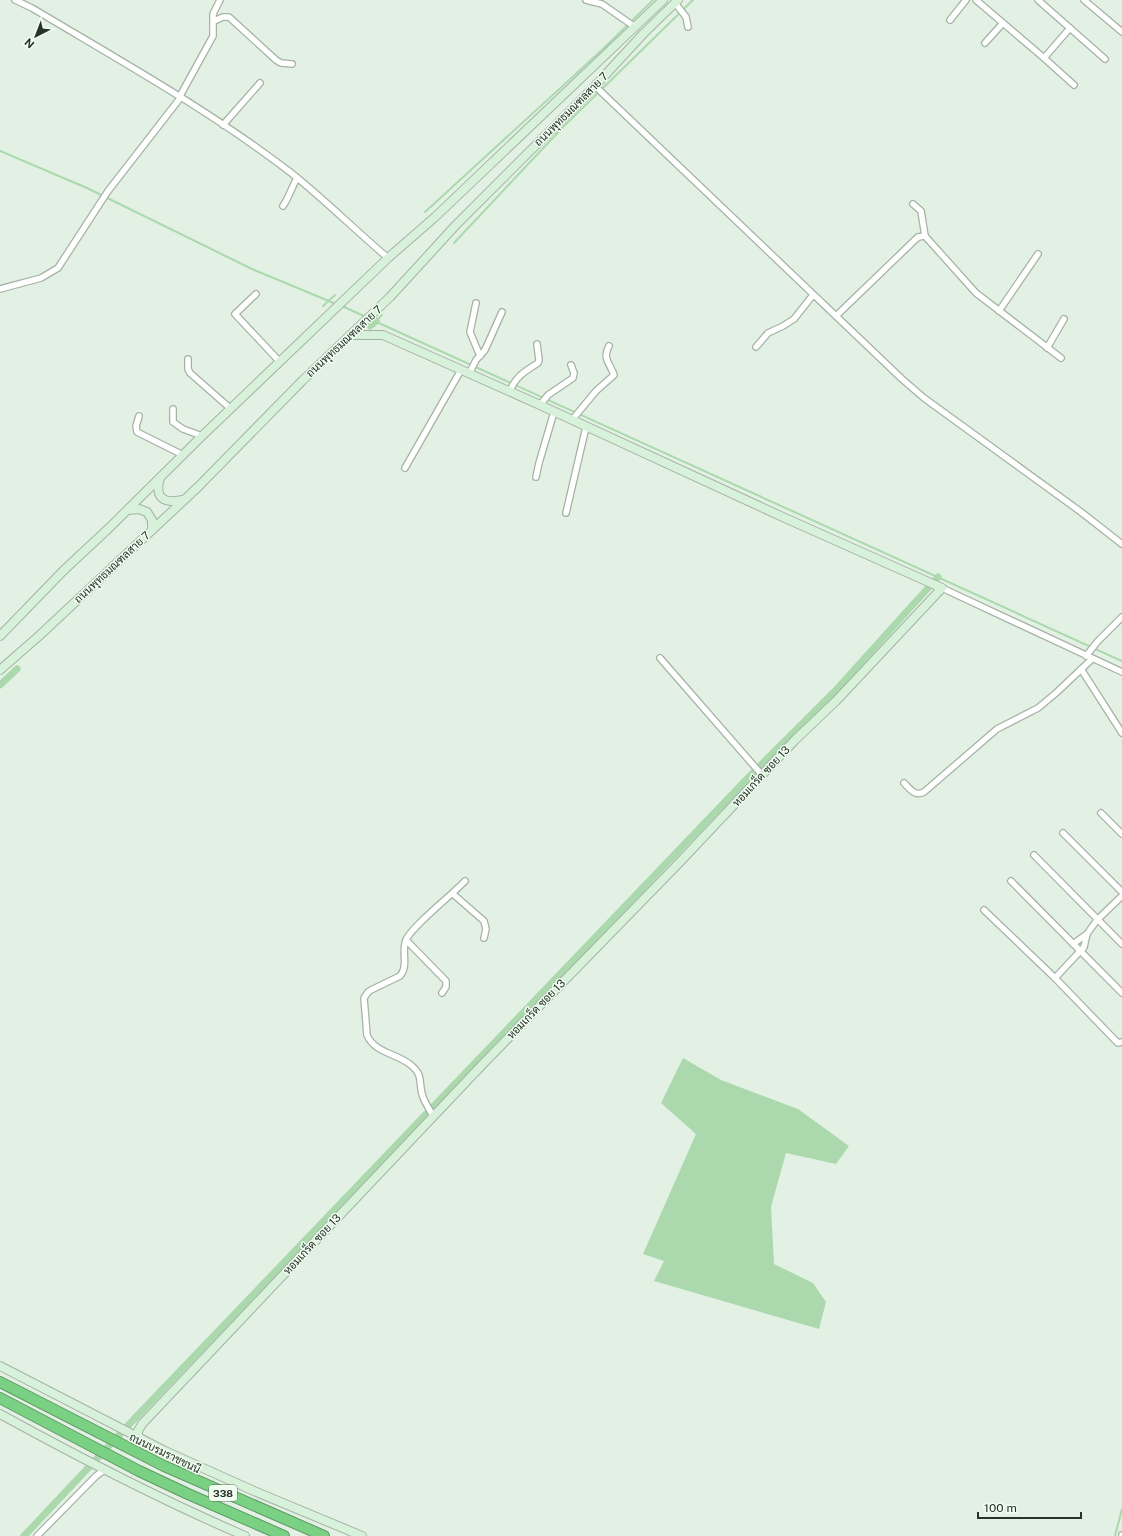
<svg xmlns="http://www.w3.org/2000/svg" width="1122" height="1536" font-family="'Public Sans',Sarabun,sans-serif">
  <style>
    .water { fill: #abd9ad }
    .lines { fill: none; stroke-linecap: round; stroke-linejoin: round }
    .stream { stroke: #abd9ad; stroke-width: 2 }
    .canal { stroke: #abd9ad; stroke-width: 7 }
    .street-casing { stroke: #a5b3a5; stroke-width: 8 }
    .secondary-casing { stroke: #a5b3a5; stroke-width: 10 }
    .highway-casing { stroke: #5f9964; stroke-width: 12 }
    .street { stroke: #fff; stroke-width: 5.5 }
    .secondary { stroke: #d7f1da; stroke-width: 8 }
    .highway { stroke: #7bd183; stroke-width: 10 }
    .labels { text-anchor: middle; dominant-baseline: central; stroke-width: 3; stroke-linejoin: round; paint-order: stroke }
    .shield { fill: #effef0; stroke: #656e65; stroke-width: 1 }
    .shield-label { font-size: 10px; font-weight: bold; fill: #2a302a }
    .street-label { font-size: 11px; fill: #2a302a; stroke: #effef0 }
  </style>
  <rect width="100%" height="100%" fill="#e2f1e3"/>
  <polygon class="water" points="683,1058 721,1080 798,1109 849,1146 836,1164 786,1153 771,1207 774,1264 813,1283 826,1302 819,1329 654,1281 664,1261 643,1254 696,1134 661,1103"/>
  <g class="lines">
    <g class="stream">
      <polyline points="0,151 87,188 252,269 336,304"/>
      <polyline points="425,212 603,49 653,0"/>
      <polyline points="454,243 563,127 693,0"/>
      <polyline points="323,306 335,295"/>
      <polyline points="342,306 366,317"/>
      <polyline points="370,319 1122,661"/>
      <polyline points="376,321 382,315"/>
      <polyline points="1115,1536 1122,1509"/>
    </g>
    <g class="canal">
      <polyline points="370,326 376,321"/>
      <polyline points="0,685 17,669"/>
      <polyline points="24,1536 137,1416 745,781 835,691 938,577"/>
    </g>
    <g class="street-casing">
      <g id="street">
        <path d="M15,0L32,8C119,60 209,110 290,172C324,199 355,230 388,258"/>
        <polyline points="586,0 602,4 635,27"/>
        <polyline points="976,0 1044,58 1070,28"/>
        <polyline points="1038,0 1105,59"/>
        <polyline points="1084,0 1122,32"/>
        <polyline points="675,3 686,17 688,27"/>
        <polyline points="950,20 966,0"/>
        <polyline points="214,21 223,17 229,17 276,60 281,63 292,64"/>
        <polyline points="985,43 1003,23"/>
        <polyline points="1044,58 1074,85"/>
        <polyline points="595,86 902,379 924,398 1081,512 1122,544"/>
        <polyline points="180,96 213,36 213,14 220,0"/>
        <polyline points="223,125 260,83"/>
        <polyline points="913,204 921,211 925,236"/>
        <path d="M283,206C289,197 292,187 297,178"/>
        <polyline points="0,289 41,278 58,268 108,191 181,97"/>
        <polyline points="256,294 235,314 280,362"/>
        <polyline points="476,303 470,332 480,356"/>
        <polyline points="999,311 1038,254"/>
        <polyline points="836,316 918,237 925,236 976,293 1061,358"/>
        <polyline points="756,347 768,333 783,326 794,319 813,295"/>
        <polyline points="1047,348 1064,319"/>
        <polyline points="188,359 188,369 190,373 231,409"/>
        <polyline points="469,374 476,360 485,350 502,312"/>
        <path d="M510,391C515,377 525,371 538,363L539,360L537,344"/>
        <polyline points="540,405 548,395 573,378 574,373 571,365"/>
        <polyline points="173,409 173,422 183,429 202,436"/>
        <polyline points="139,416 136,426 137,432 183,455"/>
        <path d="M572,420L596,391L614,375C610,363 602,359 609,346"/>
        <polyline points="405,468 461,370"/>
        <polyline points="536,477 539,463 554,412"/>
        <polyline points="566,513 586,427"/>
        <polyline points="942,588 1122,672"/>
        <polyline points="1086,656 1098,641 1122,617"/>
        <polyline points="660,658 762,775"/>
        <polyline points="1081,669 1122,733"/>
        <path d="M904,783C910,789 915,797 924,792L997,729L1038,708L1056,693L1092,659"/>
        <polyline points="1101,813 1122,834"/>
        <polyline points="1063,833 1122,892"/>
        <polyline points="1034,855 1122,944"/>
        <polyline points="1011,881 1122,993"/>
        <polyline points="453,894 484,921 486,929 484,938"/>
        <polyline points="984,910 1055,978 1115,1040 1118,1043 1122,1042"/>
        <polyline points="406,940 446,981 446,987 442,993"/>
        <polyline points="1073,944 1087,934 1097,920 1122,896"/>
        <polyline points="1055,978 1084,947 1087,934"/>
        <path d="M433,1116C430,1110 425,1103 423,1097C418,1084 424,1076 412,1066C398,1053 375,1054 367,1035L364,998L368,992L371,990L400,976C409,966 401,952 406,940C412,926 452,895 465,881"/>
        <polyline points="37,1536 96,1476 104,1470"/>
        <polyline points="1122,1536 1122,1535"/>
      </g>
    </g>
    <g class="secondary-casing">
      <g id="secondary">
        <path d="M160,478C154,498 164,504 183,500"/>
        <polyline points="128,510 139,509 147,512 152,520 152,529"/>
        <polyline points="0,636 64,570 108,529 202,436 388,258 435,217 663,0"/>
        <polyline points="0,670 40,635 198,487 303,380 390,297 455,226 595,86 644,33 678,0"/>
        <polyline points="0,1366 165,1451 254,1491 362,1536"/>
        <path d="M0,1414C80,1458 161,1500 245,1536"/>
        <polyline points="138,1438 138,1431 142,1424 482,1065 679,863 795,740 836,701 942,588 785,518 540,405 383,335 350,335"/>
      </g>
    </g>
    <g class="highway-casing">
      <g id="highway">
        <polyline points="0,1382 164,1466 324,1536"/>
        <polyline points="0,1398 139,1471 188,1494 284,1536"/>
      </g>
    </g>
    <use href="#street" class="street"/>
    <use href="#secondary" class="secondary"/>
    <use href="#highway" class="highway"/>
  </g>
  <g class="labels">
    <rect class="shield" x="209" y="1485" width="28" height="16" rx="3"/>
    <g class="shield-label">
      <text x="223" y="1493">338</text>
    </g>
    <g class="street-label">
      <text transform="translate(571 109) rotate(-45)">ถนนพุทธมณฑลสาย 7</text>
      <text transform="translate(344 341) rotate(-43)">ถนนพุทธมณฑลสาย 7</text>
      <text transform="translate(112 567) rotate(-43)">ถนนพุทธมณฑลสาย 7</text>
      <text transform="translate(761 776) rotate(-47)">หอมเกร็ด ซอย 13</text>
      <text transform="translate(536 1009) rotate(-46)">หอมเกร็ด ซอย 13</text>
      <text transform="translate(312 1244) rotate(-47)">หอมเกร็ด ซอย 13</text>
      <text transform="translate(165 1453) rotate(26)">ถนนบรมราชชนนี</text>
    </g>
  </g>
  <g transform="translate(36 36) rotate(222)" stroke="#effef0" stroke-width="3" paint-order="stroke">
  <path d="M0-3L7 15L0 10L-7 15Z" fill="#2a302a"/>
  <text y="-6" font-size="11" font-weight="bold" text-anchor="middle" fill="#2a302a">N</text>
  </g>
  <path d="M978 1512v6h103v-6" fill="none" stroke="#2a302a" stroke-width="2"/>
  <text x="984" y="1512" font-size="12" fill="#2a302a" stroke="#effef0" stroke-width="3" paint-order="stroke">100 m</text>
</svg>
